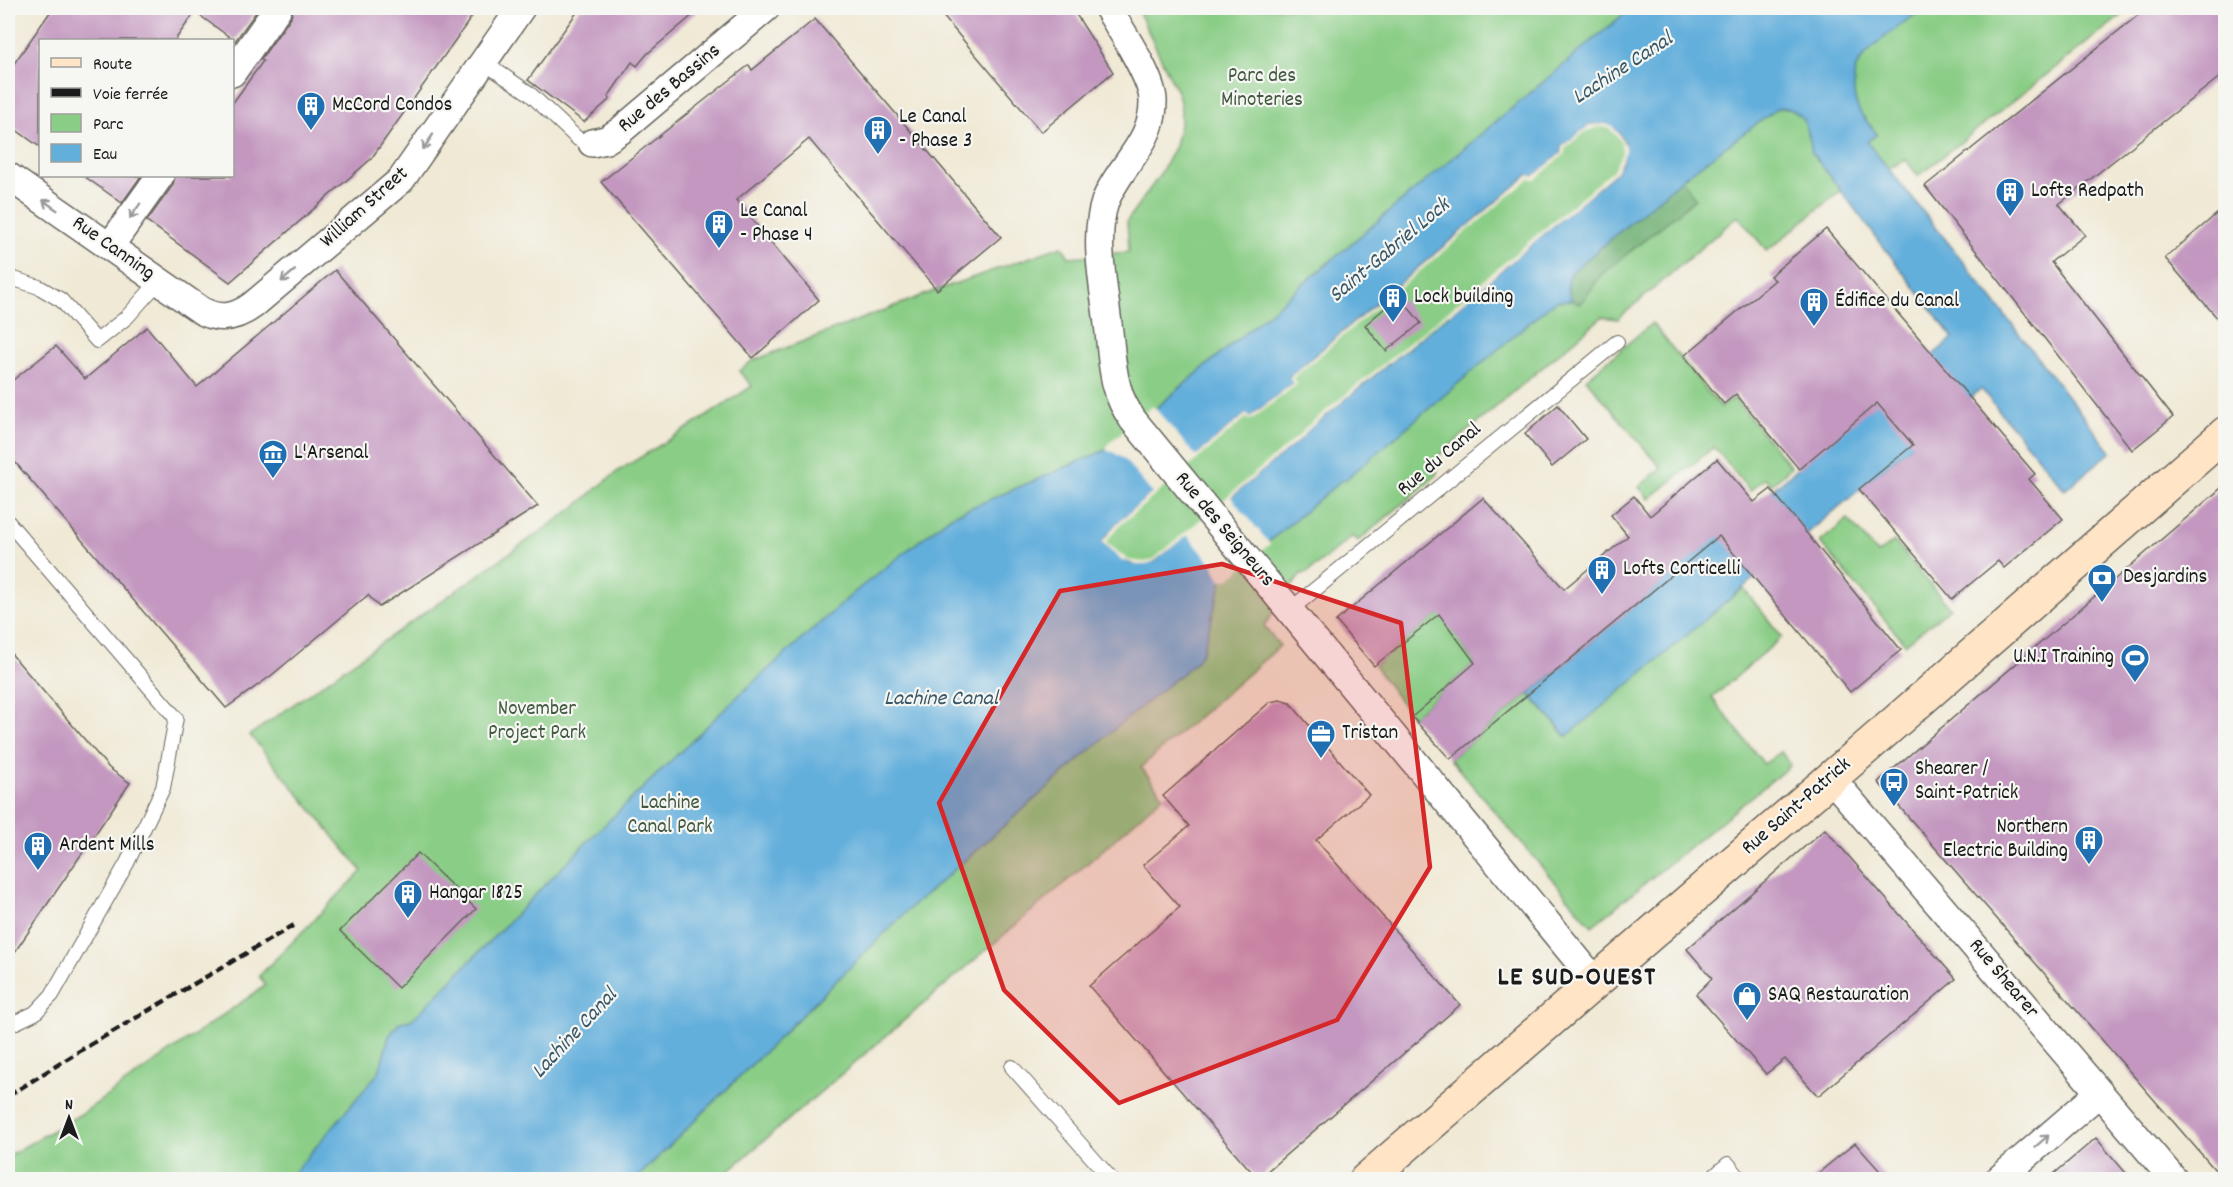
<svg xmlns="http://www.w3.org/2000/svg" width="2233" height="1187" font-family="Dekko,sans-serif">
  <style>
    .green { fill: #8acd86; stroke: #537451; stroke-width: 1.5 }
    .forest { fill: #6fb073; stroke: #466648; stroke-width: 1.5 }
    .water { fill: #63afdc; stroke: #40667c; stroke-width: 1.5; fill-rule: evenodd }
    .pier { fill: #f0e9d5; fill-rule: evenodd }
    .building { fill: #c397c0 }
    .lines { fill: none; stroke-linecap: round; stroke-linejoin: round }
    .lane-casing { stroke: #66645d; stroke-width: 16 }
    .street-casing { stroke: #66645d; stroke-width: 30 }
    .secondary-casing { stroke: #66645d; stroke-width: 36 }
    .lane { stroke: #fff; stroke-width: 14 }
    .street { stroke: #fff; stroke-width: 27 }
    .secondary { stroke: #ffe4c6; stroke-width: 33 }
    .rail { stroke: #1c1c1c; stroke-width: 4.5; stroke-dasharray: 9 4.5; stroke-linecap: butt }
    .oneway { stroke: #999 }
    .marked { fill: #d62828; fill-opacity: 0.2; stroke: #d62828; stroke-width: 4.5; stroke-linejoin: round }
    .labels { text-anchor: middle; dominant-baseline: central; stroke-width: 4.5; stroke-linejoin: round; paint-order: stroke }
    .park-label { font-size: 21px; fill: #425a41; stroke: #f6f6f2 }
    .street-label { font-size: 21px; fill: #1c1c1c; stroke: #f6f6f2 }
    .poi-label { font-size: 21px; fill: #1c1c1c; stroke: #f6f6f2; text-anchor: start }
    .water-label { font-size: 22px; font-style: italic; fill: #385769; stroke: #f6f6f2 }
    .district-label { font-size: 27px; font-weight: bold; letter-spacing: 1.5px; fill: #1c1c1c; stroke: #f6f6f2 }
  </style>
  <rect width="100%" height="100%" fill="#f6f6f2"/>
  <filter id="ink" filterUnits="userSpaceOnUse"><feTurbulence type="fractalNoise" baseFrequency=".0167" numOctaves="2"/><feDisplacementMap in="SourceGraphic" scale="12" xChannelSelector="R" yChannelSelector="G"/><feConvolveMatrix kernelMatrix="1 2 1 2 8 2 1 2 1" color-interpolation-filters="sRGB"/></filter>
  <filter id="wash" filterUnits="userSpaceOnUse"><feTurbulence type="fractalNoise" baseFrequency=".008" numOctaves="4" result="noise"/><feDisplacementMap in="SourceGraphic" scale="24" xChannelSelector="R" yChannelSelector="G"/><feGaussianBlur stdDeviation="1.35" result="paint"/><feColorMatrix in="noise" values="0 0 0 0 0 0 0 0 0 0 0 0 0 0 0 0 0 1.4 0 .05"/><feComposite in="paint" operator="in"/></filter>
  <g filter="url(#wash)">
    <rect width="100%" height="100%" fill="#f0e9d5"/>
    <g class="green">
      <polygon points="1137,8 2131,8 1918,176 1906,160 1839,192 1767,251 1738,216 1618,319 1602,317 1437,457 1437,475 1358,541 1353,536 1307,573 1301,574 1264,626 1280,646 1141,767 1163,796 1096,856 719,1179 8,1180 8,1156 81,1114 266,985 259,976 362,871 250,735 571,510 618,471 704,418 752,386 739,371 752,361 937,290 1062,246 1069,257 1129,252 1127,221 1159,176 1175,146 1181,120 1181,106 1178,94"/>
      <polygon points="1652,323 1721,408 1734,398 1791,467 1771,485 1765,478 1750,491 1714,447 1649,499 1639,487 1661,468 1586,379"/>
      <polygon points="1848,519 1878,554 1894,541 1950,608 1905,644 1820,542"/>
      <polygon points="1488,574 1460,642 1475,663 1412,717 1374,666"/>
      <polygon points="1743,588 1782,637 1712,698 1764,764 1781,752 1791,765 1592,926 1450,759 1529,694 1566,736"/>
    </g>
    <path class="forest" d="M1682,179L1695,199L1601,275L1583,301L1579,304L1572,300C1567,290 1566,280 1573,271Z"/>
    <path class="water" d="M1631,8H1924C1907,21 1866,48 1857,66C1852,77 1853,97 1858,108C1862,117 1871,126 1877,134L1867,142L1958,255L2111,452L2065,490L1981,389C1841,503 1705,621 1567,736L1529,694L1953,338L1812,153C1809,132 1805,105 1777,109L1682,179L1573,271C1566,280 1567,290 1572,300L1557,301L1549,306L1345,480H1342L1222,581L1203,651L1196,662L1118,726L906,912L636,1179L288,1180L379,1072L389,1036L400,1022L411,1020L422,1010L589,840L737,697L857,590L951,516L1106,450ZM1606,124C1630,136 1628,152 1616,172L1451,313L1307,431L1305,435L1155,561C1129,572 1120,556 1102,542L1116,524L1246,414L1250,417L1294,382L1289,377L1528,175L1534,176L1559,155L1562,152V146L1590,125Z"/>
    <path class="pier" d="M1606,124L1613,127L1620,135L1625,146V153L1616,172L1451,313L1447,314L1307,431L1305,435L1231,497L1270,544L1243,567L1230,578L1221,581L1213,565L1187,535L1155,561L1146,565H1136L1120,559L1102,542L1116,524L1152,493L1124,459L1113,452L1106,450L1108,444L1153,406L1196,456L1246,414L1250,417L1293,383L1289,378L1529,175L1534,176L1559,155L1562,152V146L1590,125ZM1598,127H1605L1611,130L1621,141L1622,153L1613,170L1449,310L1305,428L1302,433L1154,559L1145,562L1128,560L1106,542L1118,527L1246,418L1251,420L1296,385L1297,382L1293,378L1529,179H1536L1561,157L1565,153V148L1585,132Z"/>
    <g id="blocks">
      <g class="building">
        <polygon points="53,8 259,8 235,41 195,12 175,40 40,40 40,147 8,124 8,72"/>
        <polygon points="293,8 478,8 371,159 230,282 147,221 173,185 175,176 232,176 232,104 263,61 261,59 291,17"/>
        <polygon points="580,8 701,8 647,54 637,66 632,62 608,97 610,99 584,122 528,80"/>
        <polygon points="936,8 1072,8 1113,72 1041,132"/>
        <polygon points="2147,8 2226,8 2226,72 2059,204 2085,235 2051,262 2173,417 2132,450 1925,186"/>
        <polygon points="815,19 1001,237 937,290 809,139 736,200 819,300 753,358 601,182 749,65 752,70"/>
        <polygon points="84,176 141,176 122,203"/>
        <polygon points="2226,206 2226,328 2165,258"/>
        <polygon points="1826,229 2035,474 2029,479 2063,519 2004,568 1998,561 1952,599 1859,489 1913,445 1877,403 1799,469 1736,394 1724,404 1684,356 1775,280 1770,276"/>
        <polygon points="335,270 538,506 379,607 368,595 272,675 226,708 8,454 8,384 56,346 85,379 147,327 197,387"/>
        <polygon points="1399,296 1421,323 1386,351 1365,325"/>
        <polygon points="1558,405 1586,439 1552,467 1525,434"/>
        <polygon points="1717,459 1754,502 1771,489 1901,650 1850,692 1719,536 1450,759 1412,717 1475,663 1439,614 1374,666 1336,621 1483,498 1564,589 1628,536 1611,515 1634,496 1650,516"/>
        <polygon points="2226,484 2226,1179 2223,1179 1878,782"/>
        <polygon points="8,650 109,768 130,783 8,962"/>
        <polygon points="1280,700 1290,703 1369,795 1316,840 1460,1005 1258,1179 1089,986 1180,907 1143,865 1189,826 1163,796 1270,702"/>
        <polygon points="1825,829 1956,979 1818,1096 1785,1059 1766,1074 1696,994 1712,978 1687,949"/>
        <polygon points="418,853 476,909 398,988 340,931"/>
        <polygon points="2096,1138 2131,1179 2048,1179"/>
        <polygon points="1855,1143 1887,1179 1811,1179"/>
      </g>
    </g>
  </g>
  <g filter="url(#ink)">
    <use href="#blocks" fill-opacity="0" stroke="#66645d" stroke-width="1.5"/>
    <g class="lines">
      <g class="lane-casing">
        <g id="lane">
          <polyline points="483,62 529,93 578,139 592,143"/>
          <polyline points="8,277 39,287 61,300 97,341 127,317 159,281"/>
          <polyline points="8,522 176,718 163,788 127,863 52,995 35,1013 8,1026"/>
          <polyline points="1290,610 1617,342"/>
          <polyline points="1012,1067 1112,1180"/>
          <polyline points="1710,1180 1728,1164 1741,1180"/>
        </g>
      </g>
      <g class="street-casing">
        <g id="street">
          <path d="M1108,8C1120,29 1153,78 1153,101C1154,143 1118,166 1105,202C1093,237 1104,288 1108,324C1111,345 1111,367 1117,387C1120,399 1126,410 1133,420L1595,981"/>
          <polyline points="232,73 278,8"/>
          <polyline points="592,143 606,140 620,131 766,8"/>
          <path d="M8,176L202,311C221,321 237,317 253,305L401,180L521,8"/>
          <polyline points="110,246 160,176"/>
          <polyline points="1831,778 2174,1180"/>
          <polyline points="1998,1180 2099,1093"/>
        </g>
      </g>
      <g class="secondary-casing">
        <polyline id="secondary" points="1366,1180 1860,753 2226,433"/>
      </g>
      <use href="#lane" class="lane"/>
      <use href="#street" class="street"/>
      <use href="#secondary" class="secondary"/>
      <polyline class="rail" points="8,1096 83,1049 296,924"/>
    </g>
    <defs><path id="oneway-shaft" d="M-6 0H5M1.5-3L5.5 0L1.5 3" fill="none" stroke-width="1.6" stroke-linecap="round" stroke-linejoin="round" transform="scale(1.5)"/></defs>
    <g class="oneway">
      <use href="#oneway-shaft" transform="translate(428 142) rotate(124)"/>
      <use href="#oneway-shaft" transform="translate(50 205) rotate(-145)"/>
      <use href="#oneway-shaft" transform="translate(135 211) rotate(125)"/>
      <use href="#oneway-shaft" transform="translate(288 276) rotate(140)"/>
      <use href="#oneway-shaft" transform="translate(2042 1141) rotate(-41)"/>
    </g>
  </g>
  <path class="marked" d="M1222,564L1401,623L1430,867L1337,1020L1119,1103L1004,990L939,803L1060,591Z"/>
  <defs>
    <g id="building-pin" transform="scale(1.5)"><path d="M0 17L-7.5 6A9.5 9.5 0 1 1 7.5 6Z" fill="#1f6fb2" stroke="#f6f6f2"/><path d="M-4-6H4V6H1V3H-1V6H-4ZM-2.5-4.3h1.7v1.8h-1.7ZM.8-4.3h1.7v1.8H.8ZM-2.5-1h1.7V.8h-1.7ZM.8-1h1.7V.8H.8Z" fill="#fff"/></g>
    <g id="museum-pin" transform="scale(1.5)"><path d="M0 17L-7.5 6A9.5 9.5 0 1 1 7.5 6Z" fill="#1f6fb2" stroke="#f6f6f2"/><path d="M0-6L6-3V-2H-6V-3ZM-5-1h2V3h-2ZM-1-1h2V3h-2ZM3-1h2V3H3ZM-6 4H6V6H-6Z" fill="#fff"/></g>
    <g id="bank-pin" transform="scale(1.5)"><path d="M0 17L-7.5 6A9.5 9.5 0 1 1 7.5 6Z" fill="#1f6fb2" stroke="#f6f6f2"/><path d="M-6-4H6V4H-6ZM0-2.3a2.3 2.3 0 1 0 0 4.6a2.3 2.3 0 1 0 0-4.6Z" fill="#fff"/></g>
    <g id="stadium-pin" transform="scale(1.5)"><path d="M0 17L-7.5 6A9.5 9.5 0 1 1 7.5 6Z" fill="#1f6fb2" stroke="#f6f6f2"/><path d="M0-5a6.5 5 0 1 0 0 10a6.5 5 0 1 0 0-10ZM-3.5-1.8h7v3.6h-7Z" fill="#fff"/></g>
    <g id="office-pin" transform="scale(1.5)"><path d="M0 17L-7.5 6A9.5 9.5 0 1 1 7.5 6Z" fill="#1f6fb2" stroke="#f6f6f2"/><path d="M-6-3h4V-5.5h4V-3h4V5H-6ZM-1-4.5V-3h2v-1.5ZM-6 0V1H6V0Z" fill="#fff"/></g>
    <g id="bus-pin" transform="scale(1.5)"><path d="M0 17L-7.5 6A9.5 9.5 0 1 1 7.5 6Z" fill="#1f6fb2" stroke="#f6f6f2"/><path d="M-5-6H5V4H4V6H2V4H-2V6H-4V4H-5ZM-3.5-4V0h7V-4ZM-3.5 1.2v1.5H-2V1.2ZM2 1.2v1.5H3.5V1.2Z" fill="#fff"/></g>
    <g id="shop-pin" transform="scale(1.5)"><path d="M0 17L-7.5 6A9.5 9.5 0 1 1 7.5 6Z" fill="#1f6fb2" stroke="#f6f6f2"/><path d="M-5-2.5h2.3a2.7 3.5 0 0 1 5.4 0H5L5.5 6h-11ZM-1.5-2.5h3a1.5 2.3 0 0 0-3 0Z" fill="#fff"/></g>
  </defs>
  <g fill-rule="evenodd">
    <use href="#building-pin" x="311" y="106"/>
    <use href="#building-pin" x="878" y="130"/>
    <use href="#building-pin" x="2010" y="192"/>
    <use href="#building-pin" x="719" y="224"/>
    <use href="#building-pin" x="1393" y="298"/>
    <use href="#building-pin" x="1814" y="302"/>
    <use href="#museum-pin" x="273" y="454"/>
    <use href="#building-pin" x="1602" y="570"/>
    <use href="#bank-pin" x="2102" y="578"/>
    <use href="#stadium-pin" x="2135" y="658"/>
    <use href="#office-pin" x="1321" y="734"/>
    <use href="#bus-pin" x="1894" y="782"/>
    <use href="#building-pin" x="2089" y="840"/>
    <use href="#building-pin" x="38" y="846"/>
    <use href="#building-pin" x="408" y="894"/>
    <use href="#shop-pin" x="1747" y="996"/>
  </g>
  <g class="labels">
    <g class="park-label">
      <text x="1262" y="77">Parc des<tspan x="1262" dy="24">Minoteries</tspan></text>
      <text x="537" y="710">November<tspan x="537" dy="24">Project Park</tspan></text>
      <text x="670" y="804">Lachine<tspan x="670" dy="24">Canal Park</tspan></text>
    </g>
    <g class="street-label">
      <text transform="translate(670 89) rotate(-40)">Rue des Bassins</text>
      <text transform="translate(365 208) rotate(-42)">William Street</text>
      <text transform="translate(113 249) rotate(35)">Rue Canning</text>
      <text transform="translate(1440 460) rotate(-40)">Rue du Canal</text>
      <text transform="translate(1224 530) rotate(50)">Rue des Seigneurs</text>
      <text transform="translate(1797 807) rotate(-41)">Rue Saint-Patrick</text>
      <text transform="translate(2003 979) rotate(50)">Rue Shearer</text>
    </g>
    <g class="poi-label">
      <text x="332" y="106">McCord Condos</text>
      <text x="899" y="118">Le Canal<tspan x="899" dy="24">- Phase 3</tspan></text>
      <text x="2031" y="192">Lofts Redpath</text>
      <text x="740" y="212">Le Canal<tspan x="740" dy="24">- Phase 4</tspan></text>
      <text x="1414" y="298">Lock building</text>
      <text x="1835" y="302">Édifice du Canal</text>
      <text x="294" y="454">L'Arsenal</text>
      <text x="1623" y="570">Lofts Corticelli</text>
      <text x="2123" y="578">Desjardins</text>
      <text x="2114" y="658" text-anchor="end">U.N.I Training</text>
      <text x="1342" y="734">Tristan</text>
      <text x="1915" y="770">Shearer /<tspan x="1915" dy="24">Saint-Patrick</tspan></text>
      <text x="2068" y="828" text-anchor="end">Northern<tspan x="2068" dy="24">Electric Building</tspan></text>
      <text x="59" y="846">Ardent Mills</text>
      <text x="429" y="894">Hangar 1825</text>
      <text x="1768" y="996">SAQ Restauration</text>
    </g>
    <g class="water-label">
      <text transform="translate(1623 69) rotate(-33)">Lachine Canal</text>
      <text transform="translate(1390 251) rotate(-40)">Saint-Gabriel Lock</text>
      <text x="941" y="699">Lachine Canal</text>
      <text transform="translate(575 1034) rotate(-47)">Lachine Canal</text>
    </g>
    <g class="district-label">
      <text x="1577" y="978">LE SUD-OUEST</text>
    </g>
  </g>
  <rect width="2233" height="1187" fill="none" stroke="#f6f6f2" stroke-width="30"/>
  <rect x="39" y="39" width="195" height="138" fill="#f6f6f2" stroke="#9f9f9c" stroke-width="1.5"/>
  <rect x="51" y="58" width="30" height="9" fill="#ffe4c6" stroke="#9f9f9c" stroke-width="1.5"/>
  <text x="93" y="69" font-size="18" fill="#1c1c1c">Route</text>
  <rect x="51" y="88" width="30" height="9" fill="#1c1c1c" stroke="#9f9f9c" stroke-width="1.5"/>
  <text x="93" y="99" font-size="18" fill="#1c1c1c">Voie ferrée</text>
  <rect x="51" y="114" width="30" height="18" fill="#8acd86" stroke="#9f9f9c" stroke-width="1.5"/>
  <text x="93" y="129" font-size="18" fill="#1c1c1c">Parc</text>
  <rect x="51" y="144" width="30" height="18" fill="#63afdc" stroke="#9f9f9c" stroke-width="1.5"/>
  <text x="93" y="159" font-size="18" fill="#1c1c1c">Eau</text>
  <g transform="translate(69 1118)" stroke="#f6f6f2" stroke-width="4.5" paint-order="stroke">
  <path d="M0-4.5L10 22L0 15L-10 22Z" fill="#1c1c1c"/>
  <text y="-9" font-size="16" font-weight="bold" text-anchor="middle" fill="#1c1c1c">N</text>
  </g>
</svg>
